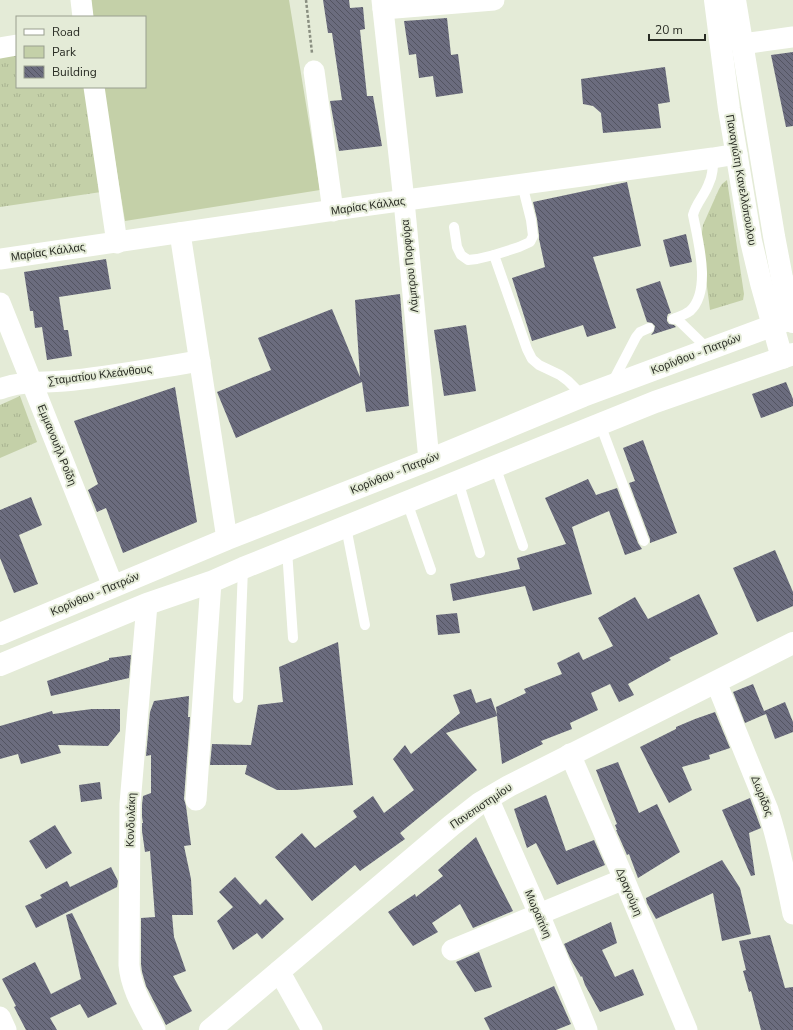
<svg xmlns="http://www.w3.org/2000/svg" width="793" height="1030" font-family="'Nunito Sans',sans-serif">
  <style>
    .grass { fill: url(#grass-tufts) }
    .green { fill: #c4d0a8 }
    .building { fill: url(#building-back-hatch) }
    .lines { fill: none; stroke-linecap: round; stroke-linejoin: round }
    .path { stroke: #8a8f81; stroke-width: 2.5; stroke-dasharray: 3 2; stroke-linecap: butt }
    .lane { stroke: #fff; stroke-width: 10 }
    .street { stroke: #fff; stroke-width: 21 }
    .primary { stroke: #fff; stroke-width: 22 }
    .highway { stroke: #fff; stroke-width: 22 }
    .labels { text-anchor: middle; dominant-baseline: central; stroke-width: 4; stroke-linejoin: round; paint-order: stroke }
    .street-label { font-size: 11px; fill: #292c24; stroke: #e4ebd7 }
  </style>
  <defs>
    <pattern id="grass-tufts" width="24" height="20" patternUnits="userSpaceOnUse"><rect width="24" height="20" fill="#c4d0a8"/><path d="M3 7l-1-3M5 7V3M7 7l1-3M15 17l-1-3M17 17v-4M19 17l1-3" fill="none" stroke="#a8b390"/></pattern>
    <pattern id="building-back-hatch" width="6" height="6" patternUnits="userSpaceOnUse"><rect width="6" height="6" fill="#6b6c7e"/><path d="M-1 5l2 2M0 0l6 6M5-1l2 2" fill="none" stroke="#535461"/></pattern>
  </defs>
  <rect width="100%" height="100%" fill="#e4ebd7"/>
  <g class="grass">
    <polygon points="17,51 17,87 86,87 101,192 0,207 0,54"/>
    <polygon points="727,180 744,294 743,300 710,310 701,239 703,225 719,189 722,184"/>
    <polygon points="20,396 37,442 0,458 0,405"/>
  </g>
  <polygon class="green" points="89,0 289,0 320,190 125,221 103,87 145,87 145,17 92,17"/>
  <g class="building">
    <polygon points="323,0 349,0 350,8 363,7 365,29 360,30 367,96 373,96 382,146 339,151 330,101 342,100 332,33 328,33"/>
    <polygon points="447,18 451,55 458,54 463,93 436,97 433,76 419,78 416,54 409,55 404,21"/>
    <polygon points="793,52 793,126 786,127 771,55"/>
    <polygon points="665,67 670,102 658,104 661,128 603,133 601,113 593,106 583,104 581,79"/>
    <polygon points="627,182 641,246 593,257 616,328 587,337 583,325 532,341 512,278 545,267 539,239 539,235 537,219 533,202"/>
    <polygon points="686,234 692,262 670,267 663,240"/>
    <polygon points="106,259 111,289 59,297 64,330 68,330 72,356 47,360 42,327 35,328 33,311 30,311 24,272"/>
    <polygon points="660,281 671,313 668,314 667,317 667,321 669,324 674,325 676,327 651,335 654,331 655,326 652,323 647,322 636,289"/>
    <polygon points="400,294 409,406 366,412 362,382 236,438 217,392 271,370 258,338 332,309 360,377 355,300"/>
    <polygon points="466,325 476,391 444,396 434,330"/>
    <polygon points="786,382 793,399 793,406 761,418 752,394"/>
    <polygon points="175,387 197,522 123,553 106,508 97,512 88,490 98,484 74,421"/>
    <polygon points="643,440 677,533 650,543 650,539 629,483 635,481 623,448"/>
    <polygon points="588,479 596,495 617,488 638,543 642,549 625,555 609,511 572,527 592,594 533,611 525,586 453,601 450,584 520,569 517,558 566,544 545,498"/>
    <polygon points="31,497 42,525 19,535 38,584 14,593 0,558 0,510"/>
    <polygon points="775,550 793,592 793,606 757,622 733,568"/>
    <polygon points="699,594 718,634 669,658 671,660 628,684 634,695 619,702 610,684 591,693 598,710 570,723 572,729 541,741 543,744 502,764 497,716 446,733 477,770 400,833 405,839 360,871 355,865 312,901 275,857 302,833 315,848 357,817 353,811 373,796 384,813 414,790 393,759 405,745 411,754 460,713 453,695 471,689 476,703 491,698 497,715 496,707 526,693 524,689 562,674 557,663 579,652 583,660 613,646 598,618 635,597 648,619"/>
    <polygon points="457,613 460,633 438,635 436,615"/>
    <polygon points="338,642 353,785 295,790 277,790 245,774 247,765 210,765 212,744 251,745 258,705 283,702 279,667"/>
    <polygon points="131,655 129,678 51,696 47,681 109,660 109,658"/>
    <polygon points="753,684 764,711 785,702 793,722 793,732 775,739 766,714 745,723 733,692"/>
    <polygon points="189,696 188,717 190,717 184,799 186,806 191,845 184,846 191,879 193,915 172,915 174,937 186,971 173,976 192,1011 166,1025 146,986 142,972 141,964 141,918 155,917 150,851 145,852 142,831 142,823 143,823 142,817 142,805 143,796 151,793 151,755 146,756 150,712 154,701"/>
    <polygon points="92,709 120,709 120,731 108,746 58,745 61,753 21,764 18,754 0,759 0,726 52,711 53,714"/>
    <polygon points="715,712 730,748 709,755 710,759 682,767 692,790 669,803 651,769 640,747 676,729 676,727 695,719"/>
    <polygon points="618,762 639,813 657,804 680,852 638,878 629,854 627,855 616,830 617,830 615,825 617,824 596,770"/>
    <polygon points="100,782 102,799 81,802 79,785"/>
    <polygon points="546,795 566,851 594,840 605,865 557,885 536,843 527,848 514,809"/>
    <polygon points="750,798 761,828 749,833 755,875 751,876 722,810"/>
    <polygon points="55,825 72,853 46,869 29,841"/>
    <polygon points="476,837 494,874 513,911 473,928 460,904 432,923 438,932 413,946 388,912 415,894 416,897 443,876 438,870"/>
    <polygon points="722,860 740,888 751,934 722,941 713,893 656,919 647,903 646,898"/>
    <polygon points="111,867 118,881 117,887 36,928 25,906 42,898 40,895 67,881 70,887"/>
    <polygon points="235,877 260,905 266,899 284,919 262,939 257,933 233,950 217,921 233,907 219,892"/>
    <polygon points="72,913 117,1004 88,1018 80,1004 50,1018 57,1030 26,1030 14,1007 16,1006 2,979 35,962 51,994 81,979 66,915"/>
    <polygon points="611,922 617,943 602,950 615,977 633,969 644,995 600,1012 585,985 582,976 581,977 570,958 564,944"/>
    <polygon points="770,935 785,988 793,987 793,1030 761,1030 751,991 749,992 743,971 746,970 739,941"/>
    <polygon points="479,952 492,987 475,992 456,962"/>
    <polygon points="554,986 571,1024 556,1030 490,1030 484,1018"/>
  </g>
  <g class="lines">
    <polyline class="path" points="306,0 312,53"/>
    <g class="lane">
      <polyline points="454,227 457,247 461,255 468,260 477,259 494,255 519,247 530,242 533,236 531,220 522,184"/>
      <polyline points="494,255 527,349 532,359 539,365 560,375 568,381 583,396"/>
      <path d="M676,318C681,316 686,314 690,311C712,291 698,241 693,215C696,203 705,195 709,183C713,175 713,167 713,158"/>
      <polyline points="673,319 676,318 708,349"/>
      <polyline points="612,383 636,337 640,332 649,328"/>
      <polyline points="600,424 644,541"/>
      <polyline points="495,466 523,546"/>
      <polyline points="458,481 480,553"/>
      <polyline points="407,502 431,570"/>
      <polyline points="346,527 365,625"/>
      <polyline points="287,550 293,638"/>
      <polyline points="238,698 243,568"/>
    </g>
    <g class="street">
      <polyline points="81,0 83,17"/>
      <polyline points="382,0 404,201 429,460"/>
      <polyline points="383,9 494,0"/>
      <polyline points="742,44 793,37"/>
      <polyline points="0,48 17,45"/>
      <polyline points="314,71 333,211"/>
      <polyline points="94,87 117,243"/>
      <polyline points="180,233 227,539"/>
      <polyline points="0,259 355,207 713,158 737,154"/>
      <polyline points="0,303 113,586"/>
      <path d="M0,389C20,381 42,383 64,381C109,377 155,368 200,361"/>
      <path d="M147,604L130,804L129,965C131,989 144,1009 155,1030"/>
      <path d="M716,682L768,810C779,844 786,879 793,914"/>
      <polyline points="570,754 624,879 687,1030"/>
      <polyline points="488,798 539,914 587,1030"/>
      <polyline points="196,800 211,582"/>
      <polyline points="452,950 624,879"/>
      <polyline points="279,971 312,1030"/>
      <polyline points="0,1017 6,1030"/>
    </g>
    <g class="primary">
      <polyline points="715,0 729,109 751,241 761,283 782,358"/>
      <polyline points="735,0 774,236 782,278 793,322"/>
      <polyline points="210,1030 452,825 480,803 509,786 793,643"/>
    </g>
    <g class="highway">
      <polyline points="0,634 227,539 429,460 583,396 793,318"/>
      <polyline points="0,665 147,604 211,582 243,568 655,402 793,354"/>
    </g>
  </g>
  <g class="labels">
    <g class="street-label">
      <text transform="translate(741 180) rotate(80)">Παναγιώτη Κανελλόπουλου</text>
      <text transform="translate(368 206) rotate(-8)">Μαρίας Κάλλας</text>
      <text transform="translate(48 252) rotate(-8)">Μαρίας Κάλλας</text>
      <text transform="translate(410 266) rotate(-96)">Λάμπρου Πορφύρα</text>
      <text transform="translate(696 354) rotate(-21)">Κορίνθου - Πατρών</text>
      <text transform="translate(100 375) rotate(-7)">Σταματίου Κλεάνθους</text>
      <text transform="translate(57 445) rotate(68)">Εμμανουήλ Ροΐδη</text>
      <text transform="translate(395 473) rotate(-22)">Κορίνθου - Πατρών</text>
      <text transform="translate(95 594) rotate(-23)">Κορίνθου - Πατρών</text>
      <text transform="translate(762 796) rotate(69)">Δωρίδος</text>
      <text transform="translate(481 806) rotate(-34)">Πανεπιστημίου</text>
      <text transform="translate(131 820) rotate(-88)">Κονδυλάκη</text>
      <text transform="translate(629 892) rotate(67)">Δραγούμη</text>
      <text transform="translate(538 914) rotate(67)">Μωραϊτίνη</text>
    </g>
  </g>
  <rect x="16" y="16" width="130" height="72" fill="#e4ebd7" stroke="#999f8f"/>
  <rect x="24" y="29" width="20" height="6" fill="#ffffff" stroke="#999f8f"/>
  <text x="52" y="36" font-size="12" fill="#292c24">Road</text>
  <rect x="24" y="46" width="20" height="12" fill="#c4d0a8" stroke="#999f8f"/>
  <text x="52" y="56" font-size="12" fill="#292c24">Park</text>
  <rect x="24" y="66" width="20" height="12" fill="url(#building-back-hatch)" stroke="#999f8f"/>
  <text x="52" y="76" font-size="12" fill="#292c24">Building</text>
  <path d="M649 34v6h56v-6" fill="none" stroke="#292c24" stroke-width="2"/>
  <text x="655" y="34" font-size="12" fill="#292c24" stroke="#e4ebd7" stroke-width="3" paint-order="stroke">20 m</text>
</svg>
